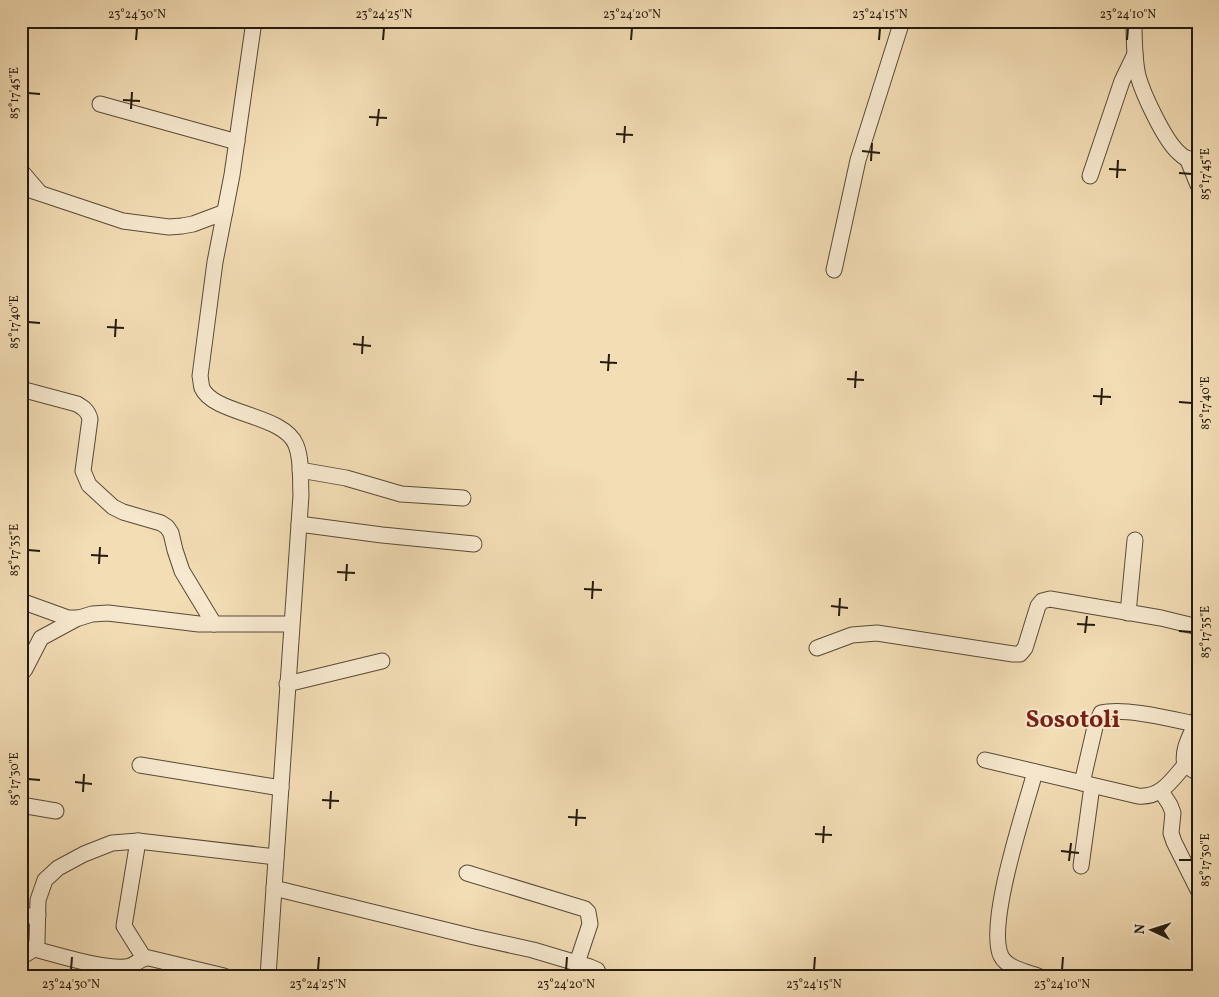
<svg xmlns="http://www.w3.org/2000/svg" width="1219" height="997" font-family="Vollkorn,serif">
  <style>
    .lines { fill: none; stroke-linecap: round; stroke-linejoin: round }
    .minor-casing { stroke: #584b38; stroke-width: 17 }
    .minor { stroke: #f7e9cf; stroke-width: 15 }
    .ticks { fill: none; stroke: #241a0e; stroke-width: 2 }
    .labels { text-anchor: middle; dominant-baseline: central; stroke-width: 4; stroke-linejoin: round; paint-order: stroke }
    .district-label { font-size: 25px; font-weight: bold; fill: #7a1f14; stroke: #f7e9cf }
    .neatline { fill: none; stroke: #241a0e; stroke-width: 2 }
    .ticks-label { font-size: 12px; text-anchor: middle; fill: #241a0e }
  </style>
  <rect width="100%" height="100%" fill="#f3ddb5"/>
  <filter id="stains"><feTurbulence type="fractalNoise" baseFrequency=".004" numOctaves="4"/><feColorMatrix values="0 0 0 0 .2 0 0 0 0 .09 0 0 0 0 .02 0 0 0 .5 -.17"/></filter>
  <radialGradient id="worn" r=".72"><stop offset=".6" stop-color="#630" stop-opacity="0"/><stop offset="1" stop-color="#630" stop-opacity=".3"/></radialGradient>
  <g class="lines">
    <g class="minor-casing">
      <g id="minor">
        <path d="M254,21L232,175L215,262L200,376C201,380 201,385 202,388C214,415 284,414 296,445C302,460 300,478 301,495L268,976"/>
        <path d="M1134,21C1134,39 1134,58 1138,76C1143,94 1164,139 1178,152C1183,157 1191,162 1198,164"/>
        <polyline points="1197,21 1198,21"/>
        <polyline points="100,104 237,142"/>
        <polyline points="1187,158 1198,185"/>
        <polyline points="21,171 39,192"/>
        <polyline points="1090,176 1122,81 1135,54"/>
        <polyline points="21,187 123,221 169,227 182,226 193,224 225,212"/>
        <polyline points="834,270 858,160 902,21"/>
        <path d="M21,389L77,404C84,408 88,411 90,419L83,471L89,485L113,507L123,512L161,523L167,527L171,533L175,550L182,571L214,624"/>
        <polyline points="300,470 346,478 401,494 463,498"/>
        <polyline points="299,524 382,535 474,544"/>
        <polyline points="21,601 68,618 79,618 92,614 108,613 199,624 291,624"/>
        <polyline points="1128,613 1135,540"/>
        <polyline points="817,648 852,635 877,633 1013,654 1020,654 1025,648 1038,606 1042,601 1050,599 1161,618 1198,627"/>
        <polyline points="21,674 25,669 41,638 78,618"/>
        <polyline points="287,684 382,661"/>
        <path d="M1198,718C1192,733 1181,749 1185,765L1198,773"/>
        <path d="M985,760L1138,796C1161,798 1171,781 1185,765"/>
        <polyline points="140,765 281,788"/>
        <path d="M1035,772C1025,809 986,924 1001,956C1007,968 1026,972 1038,976"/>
        <path d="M1082,783L1095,727L1101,713C1124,707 1171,719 1195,724"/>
        <polyline points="1161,791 1170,805 1173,813 1171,833 1174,842 1198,890"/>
        <polyline points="21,805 56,811"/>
        <polyline points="138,841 124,926 144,958"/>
        <polyline points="1081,866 1092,786"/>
        <polyline points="467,873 585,909 588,912 590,924 577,963"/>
        <polyline points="274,888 474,937 533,950 590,967 597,970 600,976"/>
        <polyline points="21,917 38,915"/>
        <path d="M34,949C59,955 101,969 125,967C135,967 140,957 149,958L224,976"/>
        <polyline points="21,957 34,949 37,942 38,900 45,880 58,868 84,854 112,843 138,841 276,857"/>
      </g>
    </g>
    <use href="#minor" class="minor"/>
  </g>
  <path class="ticks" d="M136,40L137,28M383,40L384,28M631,40L632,28M879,40L880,28M1127,40L1128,28M28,93L40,94M123,100L140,101M131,109L132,92M369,117L387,118M377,126L379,109M616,134L633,135M624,143L625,126M862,151L880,153M871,161L872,143M1109,169L1126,170M1179,173L1192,174M1117,178L1118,160M28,322L40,323M107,327L124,328M115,337L116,319M353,344L371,346M362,354L363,336M600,362L617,363M608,371L609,354M847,379L864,380M855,388L856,371M1093,396L1111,397M1179,402L1192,403M1101,405L1102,388M28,550L40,551M91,555L108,556M99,564L100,547M337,572L355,573M346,581L347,564M584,589L602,590M592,599L593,581M831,606L848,608M839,616L840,598M1077,624L1095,625M1179,631L1192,632M1085,633L1087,616M28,779L40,780M75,782L92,784M83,792L84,774M322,800L339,801M330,809L331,791M568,817L586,818M576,826L577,809M815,834L832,835M823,843L824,826M1061,851L1079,853M1179,860H1192M1069,861L1071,843M71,970L72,957M318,970L319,957M566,970L567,957M814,970L815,957M1062,970L1063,957"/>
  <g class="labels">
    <g class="district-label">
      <text x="1073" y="720">Sosotoli</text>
    </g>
  </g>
  <rect width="1219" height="997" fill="none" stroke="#f3ddb5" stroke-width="55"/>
  <g transform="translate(1152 930) rotate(274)" stroke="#f7e9cf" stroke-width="4" paint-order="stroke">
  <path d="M0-4L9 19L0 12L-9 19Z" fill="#241a0e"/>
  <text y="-8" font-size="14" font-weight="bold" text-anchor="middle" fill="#241a0e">N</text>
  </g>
  <rect x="28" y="28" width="1164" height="942" class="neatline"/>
  <g class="ticks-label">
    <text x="137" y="18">23°24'30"N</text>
    <text x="384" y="18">23°24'25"N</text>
    <text x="632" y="18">23°24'20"N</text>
    <text x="880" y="18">23°24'15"N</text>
    <text x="1128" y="18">23°24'10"N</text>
    <text transform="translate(14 93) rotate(-90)" y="4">85°17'45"E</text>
    <text transform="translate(1205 174) rotate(-90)" y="4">85°17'45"E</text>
    <text transform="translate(14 322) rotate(-90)" y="4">85°17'40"E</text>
    <text transform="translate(1205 403) rotate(-90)" y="4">85°17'40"E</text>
    <text transform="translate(14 550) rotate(-90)" y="4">85°17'35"E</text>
    <text transform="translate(1205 632) rotate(-90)" y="4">85°17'35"E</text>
    <text transform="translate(14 779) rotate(-90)" y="4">85°17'30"E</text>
    <text transform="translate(1205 860) rotate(-90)" y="4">85°17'30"E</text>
    <text x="71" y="988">23°24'30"N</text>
    <text x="318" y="988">23°24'25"N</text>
    <text x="566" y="988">23°24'20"N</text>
    <text x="814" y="988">23°24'15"N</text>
    <text x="1062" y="988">23°24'10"N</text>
  </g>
  <rect width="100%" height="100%" filter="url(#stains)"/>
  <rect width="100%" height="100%" fill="url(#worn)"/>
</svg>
